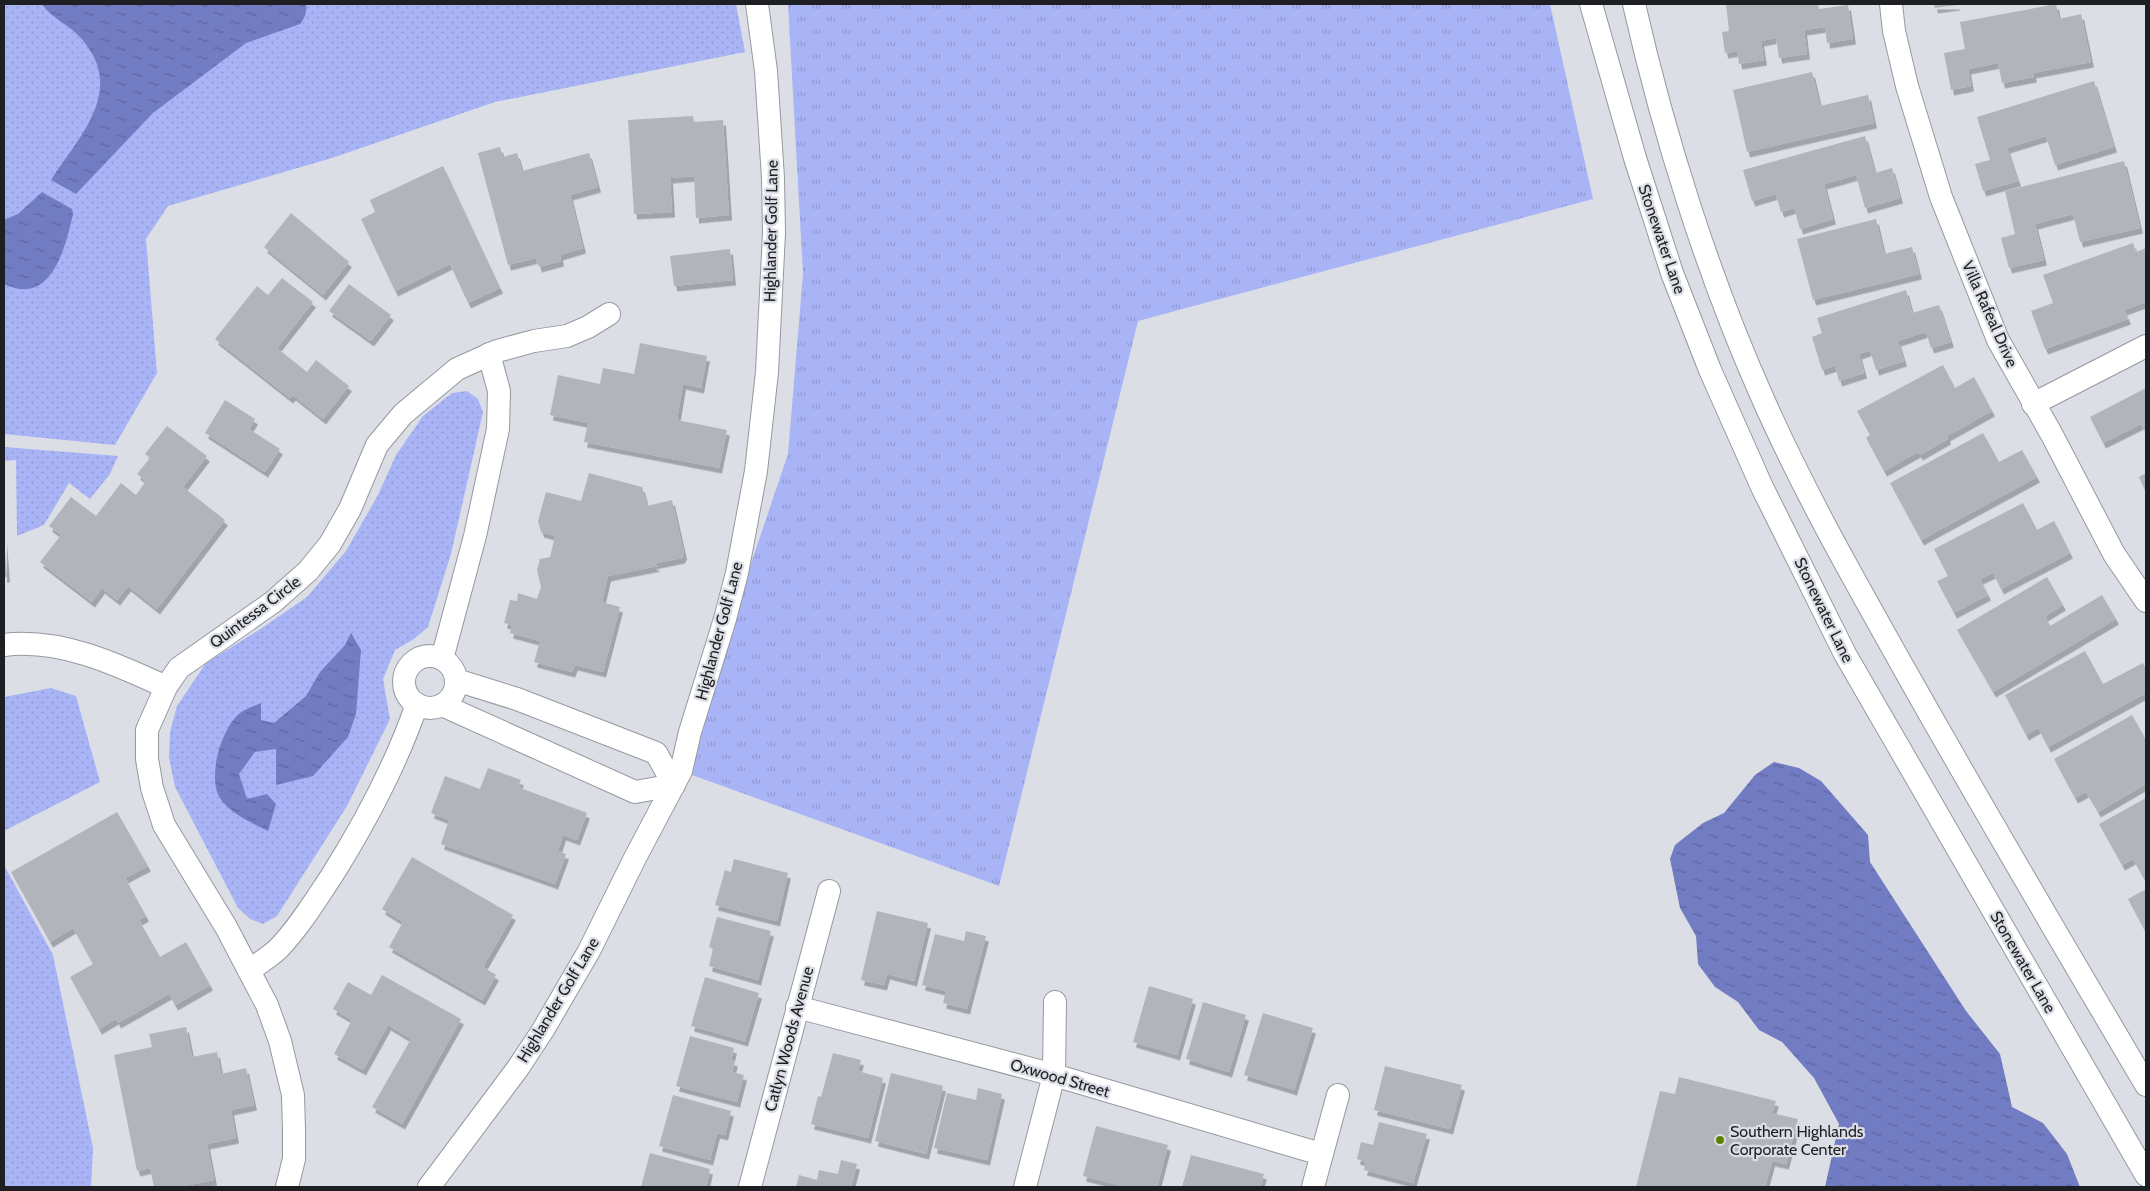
<svg xmlns="http://www.w3.org/2000/svg" width="2150" height="1191" font-family="Cabin,sans-serif">
  <style>
    .grass { fill: url(#grass-dots) }
    .park { fill: url(#park-tufts) }
    .water { fill: url(#water-ripples) }
    .building { fill: #b2b4bc; filter: url(#shadow) }
    .lines { fill: none; stroke-linecap: round; stroke-linejoin: round }
    .minor-casing { stroke: #9698a0; stroke-width: 24 }
    .minor { stroke: #fff; stroke-width: 22 }
    .poi-dot { fill: #5e8200; stroke: #dcdee6; stroke-width: 2 }
    .labels { text-anchor: middle; dominant-baseline: central; stroke-width: 4.5; stroke-linejoin: round; paint-order: stroke }
    .street-label { font-size: 16px; fill: #1e1f22; stroke: #dcdee6 }
    .poi-label { font-size: 16px; fill: #1e1f22; stroke: #dcdee6; text-anchor: start }
  </style>
  <defs>
    <pattern id="grass-dots" width="8" height="8" patternUnits="userSpaceOnUse" patternTransform="scale(1.25)"><rect width="8" height="8" fill="#a9b4f6"/><path d="M2 2h.1M6 6h.1" fill="none" stroke="#919ad3" stroke-width="1.8" stroke-linecap="round"/></pattern>
    <pattern id="park-tufts" width="24" height="20" patternUnits="userSpaceOnUse" patternTransform="scale(1.25)"><rect width="24" height="20" fill="#a9b4f6"/><path d="M3 7l-1-3M5 7V3M7 7l1-3M15 17l-1-3M17 17v-4M19 17l1-3" fill="none" stroke="#919ad3"/></pattern>
    <pattern id="water-ripples" width="26" height="14" patternUnits="userSpaceOnUse" patternTransform="scale(1.25)"><rect width="26" height="14" fill="#727cc2"/><path d="M2 4q2-2 4 0t4 0M15 11q2-2 4 0t4 0" fill="none" stroke="#5d659d"/></pattern>
    <filter id="shadow"><feDropShadow dx="3" dy="5.5" stdDeviation="0" flood-color="#0004"/></filter>
  </defs>
  <rect width="100%" height="100%" fill="#dcdee6"/>
  <g class="grass">
    <polygon points="4,4 736,4 745,52 495,102 332,158 168,206 146,239 157,373 115,445 4,434"/>
    <polygon points="467,391 478,399 483,412 451,554 428,627 414,639 395,650 383,679 390,719 347,806 277,916 263,924 250,919 238,908 175,787 169,758 170,732 177,706 206,663 262,628 307,597 346,551 378,495 396,455 423,416 452,393"/>
    <polygon points="4,447 118,456 110,474 90,499 69,483 44,525 17,536 16,460 4,461"/>
    <polygon points="51,688 76,696 100,782 4,831 4,697"/>
    <polygon points="4,865 53,955 93,1148 91,1187 4,1187"/>
  </g>
  <polygon class="park" points="788,4 1550,4 1593,199 1138,321 999,886 681,771 788,454 803,274"/>
  <g class="water">
    <path d="M42,4H306C307,12 305,18 300,24L246,43L153,113L76,194L51,180C81,134 127,89 80,37C69,25 50,17 42,4Z"/>
    <path d="M42,192L72,209L73,214C65,249 51,307 4,284V220L18,214Z"/>
    <path d="M351,633L361,650L356,714L348,737L313,776L276,785V749L255,752L239,774L247,799L267,794L276,804L268,831C252,823 224,811 217,792C210,769 222,728 240,713C246,709 254,706 261,703V720L274,723L306,696L320,672L345,645Z"/>
    <polygon points="1774,762 1799,768 1821,781 1868,835 1870,862 1966,1011 2000,1054 2012,1107 2043,1123 2067,1154 2080,1187 1825,1187 1839,1124 1814,1078 1782,1042 1759,1030 1738,1002 1715,987 1698,964 1696,936 1680,908 1670,859 1675,845 1703,823 1724,813 1755,775"/>
  </g>
  <g class="building">
    <polygon points="1726,4 1818,4 1819,9 1848,5 1853,39 1827,43 1825,27 1804,30 1807,54 1779,58 1776,38 1761,41 1764,60 1739,64 1737,51 1725,53 1722,32 1729,31"/>
    <polygon points="1934,4 1957,4 1957,5 1935,8"/>
    <polygon points="2056,4 2059,19 2081,14 2091,62 2033,73 2034,77 2002,83 1998,63 1968,69 1971,86 1951,90 1944,53 1965,49 1960,22"/>
    <polygon points="1812,72 1820,106 1868,95 1874,123 1747,152 1733,90"/>
    <polygon points="2094,81 2114,147 2055,165 2046,136 2007,148 2018,181 1983,191 1975,164 1990,160 1977,117"/>
    <polygon points="693,116 694,122 723,120 729,215 696,218 694,176 670,178 672,212 634,214 628,120"/>
    <polygon points="1865,136 1875,173 1892,168 1900,198 1865,208 1856,175 1824,184 1833,219 1800,229 1794,208 1781,212 1776,194 1752,201 1743,170"/>
    <polygon points="500,147 503,157 517,153 522,171 589,153 598,187 570,195 583,248 560,255 561,261 539,267 536,258 508,265 478,153"/>
    <polygon points="2124,161 2140,228 2080,242 2073,214 2035,224 2044,260 2009,268 2001,238 2015,234 2005,191"/>
    <polygon points="443,166 500,288 468,303 450,264 395,291 361,219 375,212 370,200"/>
    <polygon points="291,213 349,262 323,295 264,247"/>
    <polygon points="1876,219 1884,254 1912,247 1919,274 1813,300 1797,239"/>
    <polygon points="2133,243 2136,252 2146,248 2146,302 2124,310 2128,319 2045,349 2031,311 2053,303 2043,275"/>
    <polygon points="730,249 733,280 674,286 670,256"/>
    <polygon points="282,278 313,302 277,348 307,372 316,360 349,386 323,419 293,395 290,398 215,339 257,286 268,295"/>
    <polygon points="349,284 391,315 371,341 329,311"/>
    <polygon points="1906,290 1912,313 1939,305 1951,342 1931,348 1926,332 1898,341 1904,361 1876,370 1870,350 1859,354 1864,373 1839,381 1835,366 1822,370 1812,337 1822,333 1817,318"/>
    <polygon points="640,343 707,356 701,388 683,384 677,420 727,430 719,468 584,442 588,423 550,415 558,375 600,384 603,368 634,374"/>
    <polygon points="1943,365 1955,388 1974,377 1992,411 1947,436 1948,439 1920,455 1918,452 1884,471 1866,438 1870,435 1857,411"/>
    <polygon points="2146,388 2146,433 2141,424 2103,443 2090,417"/>
    <polygon points="225,400 255,419 249,429 280,449 265,472 205,433"/>
    <polygon points="167,426 207,456 183,487 225,520 157,609 128,586 117,600 102,588 92,602 40,562 61,535 49,526 71,497 96,516 121,483 136,495 146,481 137,474 150,458 145,454"/>
    <polygon points="1983,433 1999,462 2022,450 2037,477 1921,540 1890,483"/>
    <polygon points="589,473 642,487 647,506 672,500 684,554 682,558 653,564 658,566 608,576 602,602 620,607 603,672 575,665 572,672 534,662 540,641 510,633 512,625 504,623 510,600 517,601 518,593 537,599 541,587 537,570 540,559 550,557 555,536 541,532 538,521 546,492 581,501"/>
    <polygon points="2146,473 2146,493 2139,477"/>
    <polygon points="2023,503 2037,530 2054,521 2070,553 2001,589 1993,573 1980,579 1988,595 1954,613 1937,581 1948,576 1934,549"/>
    <polygon points="4,538 7,577 4,577"/>
    <polygon points="2047,577 2063,605 2045,616 2050,626 2102,595 2116,619 1993,692 1957,630"/>
    <polygon points="2085,651 2103,684 2143,663 2146,669 2146,693 2048,747 2038,728 2026,735 2005,695"/>
    <polygon points="2132,715 2146,740 2146,784 2098,812 2086,792 2075,798 2054,759"/>
    <polygon points="488,768 521,780 518,787 587,813 577,840 563,835 558,851 566,854 555,884 441,844 449,820 431,813 445,776 480,789"/>
    <polygon points="2146,798 2146,875 2143,877 2133,859 2122,865 2099,824"/>
    <polygon points="117,812 148,866 125,878 146,916 139,920 160,957 186,942 210,985 175,1005 169,994 118,1023 116,1019 99,1029 70,977 93,964 73,928 50,942 11,872"/>
    <polygon points="412,857 513,915 483,967 496,975 482,1000 389,947 403,922 382,909"/>
    <polygon points="734,859 788,873 777,921 715,905 725,870 731,872"/>
    <polygon points="2146,889 2146,933 2128,899"/>
    <polygon points="877,911 928,923 914,981 887,974 884,985 861,980"/>
    <polygon points="717,917 771,931 758,980 709,966 713,949 709,947"/>
    <polygon points="966,931 986,936 967,1009 943,1003 946,991 922,985 935,934 964,941"/>
    <polygon points="382,975 461,1019 402,1124 372,1107 411,1039 388,1025 363,1070 334,1054 352,1020 333,1009 348,982 371,995"/>
    <polygon points="705,977 759,993 745,1041 691,1026"/>
    <polygon points="1149,986 1193,999 1177,1055 1133,1042"/>
    <polygon points="1203,1002 1246,1015 1229,1072 1186,1059"/>
    <polygon points="1263,1013 1313,1028 1294,1090 1244,1075"/>
    <polygon points="186,1027 192,1057 217,1052 221,1074 246,1068 254,1105 231,1110 236,1138 207,1144 214,1180 179,1187 154,1187 150,1168 137,1171 114,1055 152,1047 149,1034"/>
    <polygon points="690,1036 734,1048 731,1060 735,1061 732,1072 744,1075 737,1102 676,1086"/>
    <polygon points="833,1053 861,1060 858,1071 883,1078 868,1138 811,1124 818,1096 821,1097"/>
    <polygon points="1385,1066 1462,1085 1450,1129 1374,1110"/>
    <polygon points="891,1073 943,1086 926,1154 875,1141"/>
    <polygon points="1679,1077 1776,1101 1772,1113 1798,1119 1786,1164 1772,1161 1765,1187 1636,1187 1660,1091 1675,1094"/>
    <polygon points="978,1088 1002,1094 987,1160 934,1148 947,1093 976,1100"/>
    <polygon points="673,1095 731,1111 725,1135 717,1133 710,1160 659,1146"/>
    <polygon points="1379,1122 1427,1134 1413,1183 1364,1170 1366,1162 1357,1159 1361,1142 1373,1145"/>
    <polygon points="1096,1126 1168,1145 1157,1187 1126,1187 1083,1176"/>
    <polygon points="650,1153 710,1169 706,1187 641,1187"/>
    <polygon points="1191,1155 1264,1174 1260,1187 1182,1187"/>
    <polygon points="841,1160 857,1164 851,1187 796,1187 799,1175 817,1180 819,1170 838,1174"/>
  </g>
  <g class="lines">
    <g class="minor-casing">
      <g id="minor">
        <polyline points="1591,4 1635,158 1672,273 1710,370 1762,487 1845,654 2146,1175"/>
        <path d="M1634,4C1664,136 1708,276 1763,399C1805,494 1856,583 1906,672C1984,811 2065,948 2146,1085"/>
        <polyline points="1891,4 1894,31 1907,86 1941,197 1998,340 2052,435 2114,554 2146,601"/>
        <polyline points="2033,404 2146,346"/>
        <path d="M4,645C60,638 116,664 166,687"/>
        <circle cx="430" cy="682" r="26"/>
        <polyline points="442,659 475,536 498,429 499,391 489,354"/>
        <polyline points="442,705 635,792 674,785 656,753 517,699 456,680"/>
        <path d="M249,971C259,963 271,956 279,948C299,927 315,901 331,877C365,823 396,765 417,704"/>
        <polyline points="797,1007 1054,1075 1321,1154"/>
        <polyline points="287,1187 294,1159 294,1129 293,1095 280,1041 267,1005 226,927 164,825 152,788 147,759 147,730 166,687 179,668 273,602 308,571 330,544 350,509 377,445 403,414 457,369 497,351 534,341 567,336 588,327 609,314"/>
        <polyline points="429,1187 518,1068 543,1030 589,951 635,858 681,771 690,732 725,619 737,573 756,471 767,372 774,233 773,178 766,71 757,4"/>
        <polyline points="750,1187 829,891"/>
        <polyline points="1025,1187 1054,1075 1055,1002"/>
        <polyline points="1313,1187 1338,1095"/>
      </g>
    </g>
    <use href="#minor" class="minor"/>
  </g>
  <circle class="poi-dot" cx="1720" cy="1140" r="5"/>
  <g class="labels">
    <g class="street-label">
      <text transform="translate(771 231) rotate(-89)">Highlander Golf Lane</text>
      <text transform="translate(1662 239) rotate(71)">Stonewater Lane</text>
      <text transform="translate(1990 314) rotate(66)">Villa Rafeal Drive</text>
      <text transform="translate(1824 610) rotate(64)">Stonewater Lane</text>
      <text transform="translate(255 612) rotate(-37)">Quintessa Circle</text>
      <text transform="translate(719 631) rotate(-75)">Highlander Golf Lane</text>
      <text transform="translate(2023 962) rotate(60)">Stonewater Lane</text>
      <text transform="translate(558 1000) rotate(-59)">Highlander Golf Lane</text>
      <text transform="translate(789 1039) rotate(-75)">Catlyn Woods Avenue</text>
      <text transform="translate(1060 1078) rotate(16)">Oxwood Street</text>
    </g>
    <g class="poi-label">
      <text x="1730" y="1131">Southern Highlands<tspan x="1730" dy="18">Corporate Center</tspan></text>
    </g>
  </g>
  <rect width="2150" height="1191" fill="none" stroke="#1e1f22" stroke-width="10"/>
</svg>
